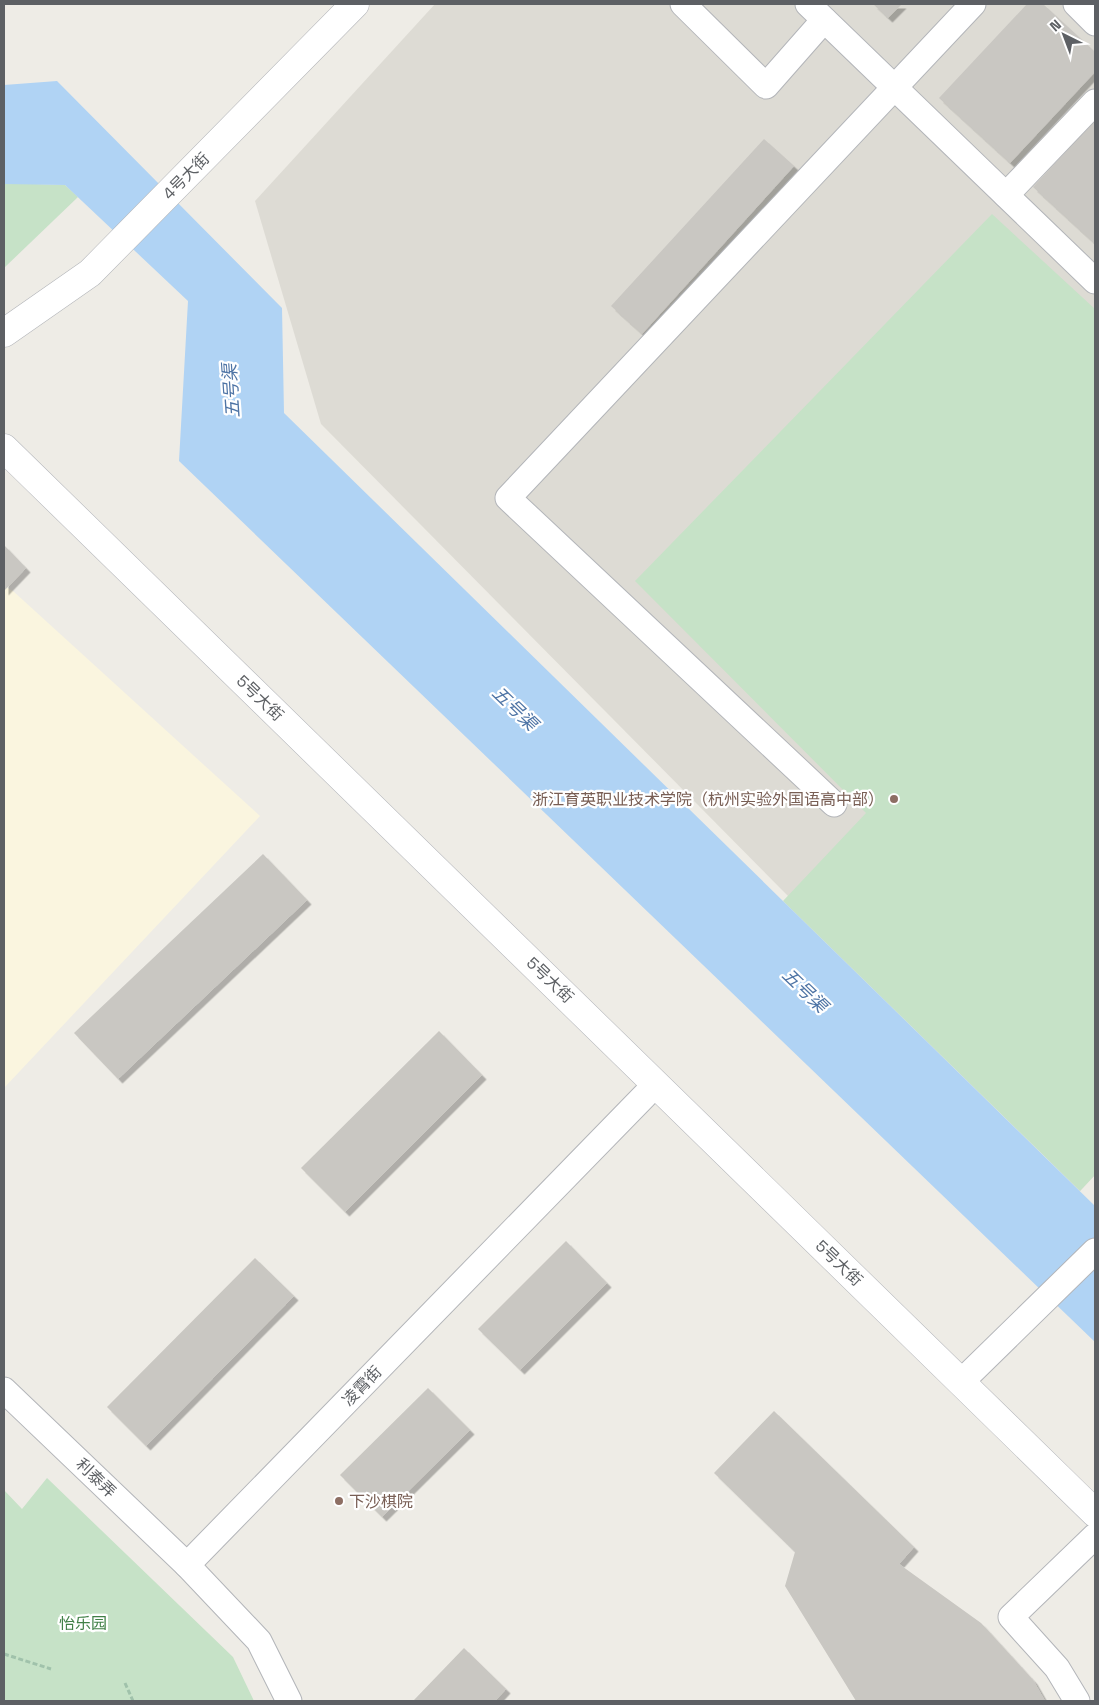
<svg xmlns="http://www.w3.org/2000/svg" width="1099" height="1705" font-family="'Space Grotesk','Noto Sans SC',sans-serif">
  <style>
    .commercial { fill: #faf5df }
    .education { fill: #dddbd4 }
    .green { fill: #c6e2c7 }
    .water { fill: #b0d3f4 }
    .building { fill: #c9c7c2; filter: url(#shadow) }
    .lines { fill: none; stroke-linecap: round; stroke-linejoin: round }
    .minor-casing { stroke: #b3b5b9; stroke-width: 27 }
    .tertiary-casing { stroke: #b3b5b9; stroke-width: 29 }
    .secondary-casing { stroke: #b2b4b9; stroke-width: 29 }
    .path { stroke: #a0c2ab; stroke-width: 3; stroke-dasharray: 5 2.5; stroke-linecap: butt }
    .minor { stroke: #fff; stroke-width: 25 }
    .tertiary { stroke: #fff; stroke-width: 28 }
    .secondary { stroke: #fff; stroke-width: 28 }
    .education-dot { fill: #8d6e63; stroke: #fff; stroke-width: 2 }
    .labels { text-anchor: middle; dominant-baseline: central; stroke-width: 4.5; stroke-linejoin: round; paint-order: stroke }
    .street-label { font-size: 16px; fill: #5d6064; stroke: #fff }
    .education-label { font-size: 16px; fill: #785e54; stroke: #fff; text-anchor: end }
    .park-label { font-size: 16px; fill: #418047; stroke: #fff }
    .water-label { font-size: 18px; font-style: italic; fill: #4e74a5; stroke: #fff }
  </style>
  <defs>
    <filter id="shadow"><feDropShadow dx="4.5" dy="4.5" stdDeviation="0" flood-color="#0004"/></filter>
  </defs>
  <rect width="100%" height="100%" fill="#eeece6"/>
  <polygon class="commercial" points="4,586 13,591 260,816 4,1088"/>
  <polygon class="education" points="435,4 1095,4 1095,1175 1080,1191 321,424 255,201"/>
  <g class="green">
    <polygon points="4,183 65,185 78,197 4,268"/>
    <polygon points="992,214 1095,309 1095,1175 1080,1191 783,901 866,813 635,581"/>
    <polygon points="47,1478 233,1657 254,1701 4,1701 4,1490 22,1509"/>
  </g>
  <polygon class="water" points="57,81 282,308 284,413 1095,1206 1095,1342 179,461 188,301 65,185 4,184 4,85"/>
  <g class="building">
    <polygon points="873,4 902,4 888,18"/>
    <polygon points="1027,4 1043,4 1095,52 1095,72 1010,163 939,98"/>
    <polygon points="1095,120 1095,244 1033,187"/>
    <polygon points="764,139 794,166 642,334 611,306"/>
    <polygon points="4,545 26,568 4,591"/>
    <polygon points="263,854 307,900 118,1079 74,1033"/>
    <polygon points="439,1031 482,1075 345,1212 301,1168"/>
    <polygon points="566,1241 607,1283 520,1370 478,1329"/>
    <polygon points="255,1258 294,1296 146,1446 107,1407"/>
    <polygon points="428,1388 470,1430 382,1517 340,1475"/>
    <polygon points="774,1411 914,1547 899,1564 981,1623 1033,1680 1045,1701 856,1701 785,1586 795,1552 714,1473"/>
    <polygon points="464,1648 506,1689 495,1701 413,1701"/>
  </g>
  <g class="lines">
    <g class="minor-casing">
      <g id="minor">
        <polyline points="683,4 766,86 824,20"/>
        <polyline points="808,4 1095,281"/>
        <polyline points="1076,4 1095,23"/>
        <polyline points="1006,195 1095,102"/>
        <polyline points="834,804 508,498 973,4"/>
        <polyline points="961,1382 1095,1251"/>
        <polyline points="4,1390 187,1565 259,1641 289,1701"/>
        <polyline points="187,1565 656,1084"/>
        <polyline points="1077,1701 1057,1668 1011,1617 1095,1536"/>
      </g>
    </g>
    <g class="tertiary-casing">
      <polyline id="tertiary" points="4,333 90,273 355,4"/>
    </g>
    <g class="secondary-casing">
      <polyline id="secondary" points="4,448 1095,1513"/>
    </g>
    <g class="path">
      <polyline points="4,1654 51,1669"/>
      <polyline points="125,1683 133,1701"/>
    </g>
    <use href="#minor" class="minor"/>
    <use href="#tertiary" class="tertiary"/>
    <use href="#secondary" class="secondary"/>
  </g>
  <g class="education-dot">
    <circle cx="894" cy="799" r="5"/>
    <circle cx="339" cy="1501" r="5"/>
  </g>
  <g class="labels">
    <g class="street-label">
      <text transform="translate(186 176) rotate(-45)">4号大街</text>
      <text transform="translate(260 698) rotate(44)">5号大街</text>
      <text transform="translate(550 980) rotate(44)">5号大街</text>
      <text transform="translate(839 1263) rotate(44)">5号大街</text>
      <text transform="translate(362 1386) rotate(-46)">凌霄街</text>
      <text transform="translate(96 1478) rotate(44)">利泰弄</text>
    </g>
    <g class="education-label">
      <text x="884" y="799">浙江育英职业技术学院（杭州实验外国语高中部）</text>
      <text x="349" y="1501" text-anchor="start">下沙棋院</text>
    </g>
    <g class="park-label">
      <text x="83" y="1623">怡乐园</text>
    </g>
    <g class="water-label">
      <text transform="translate(231 391) rotate(-94)">五号渠</text>
      <text transform="translate(515 708) rotate(44)">五号渠</text>
      <text transform="translate(805 990) rotate(44)">五号渠</text>
    </g>
  </g>
  <rect width="1099" height="1705" fill="none" stroke="#5d6064" stroke-width="10"/>
  <g transform="translate(1064 35) rotate(318)" stroke="#ffffff" stroke-width="4" paint-order="stroke">
  <path d="M0-4L9 19L0 12L-9 19Z" fill="#5d6064"/>
  <text y="-8" font-size="14" font-weight="bold" text-anchor="middle" fill="#5d6064">N</text>
  </g>
</svg>
